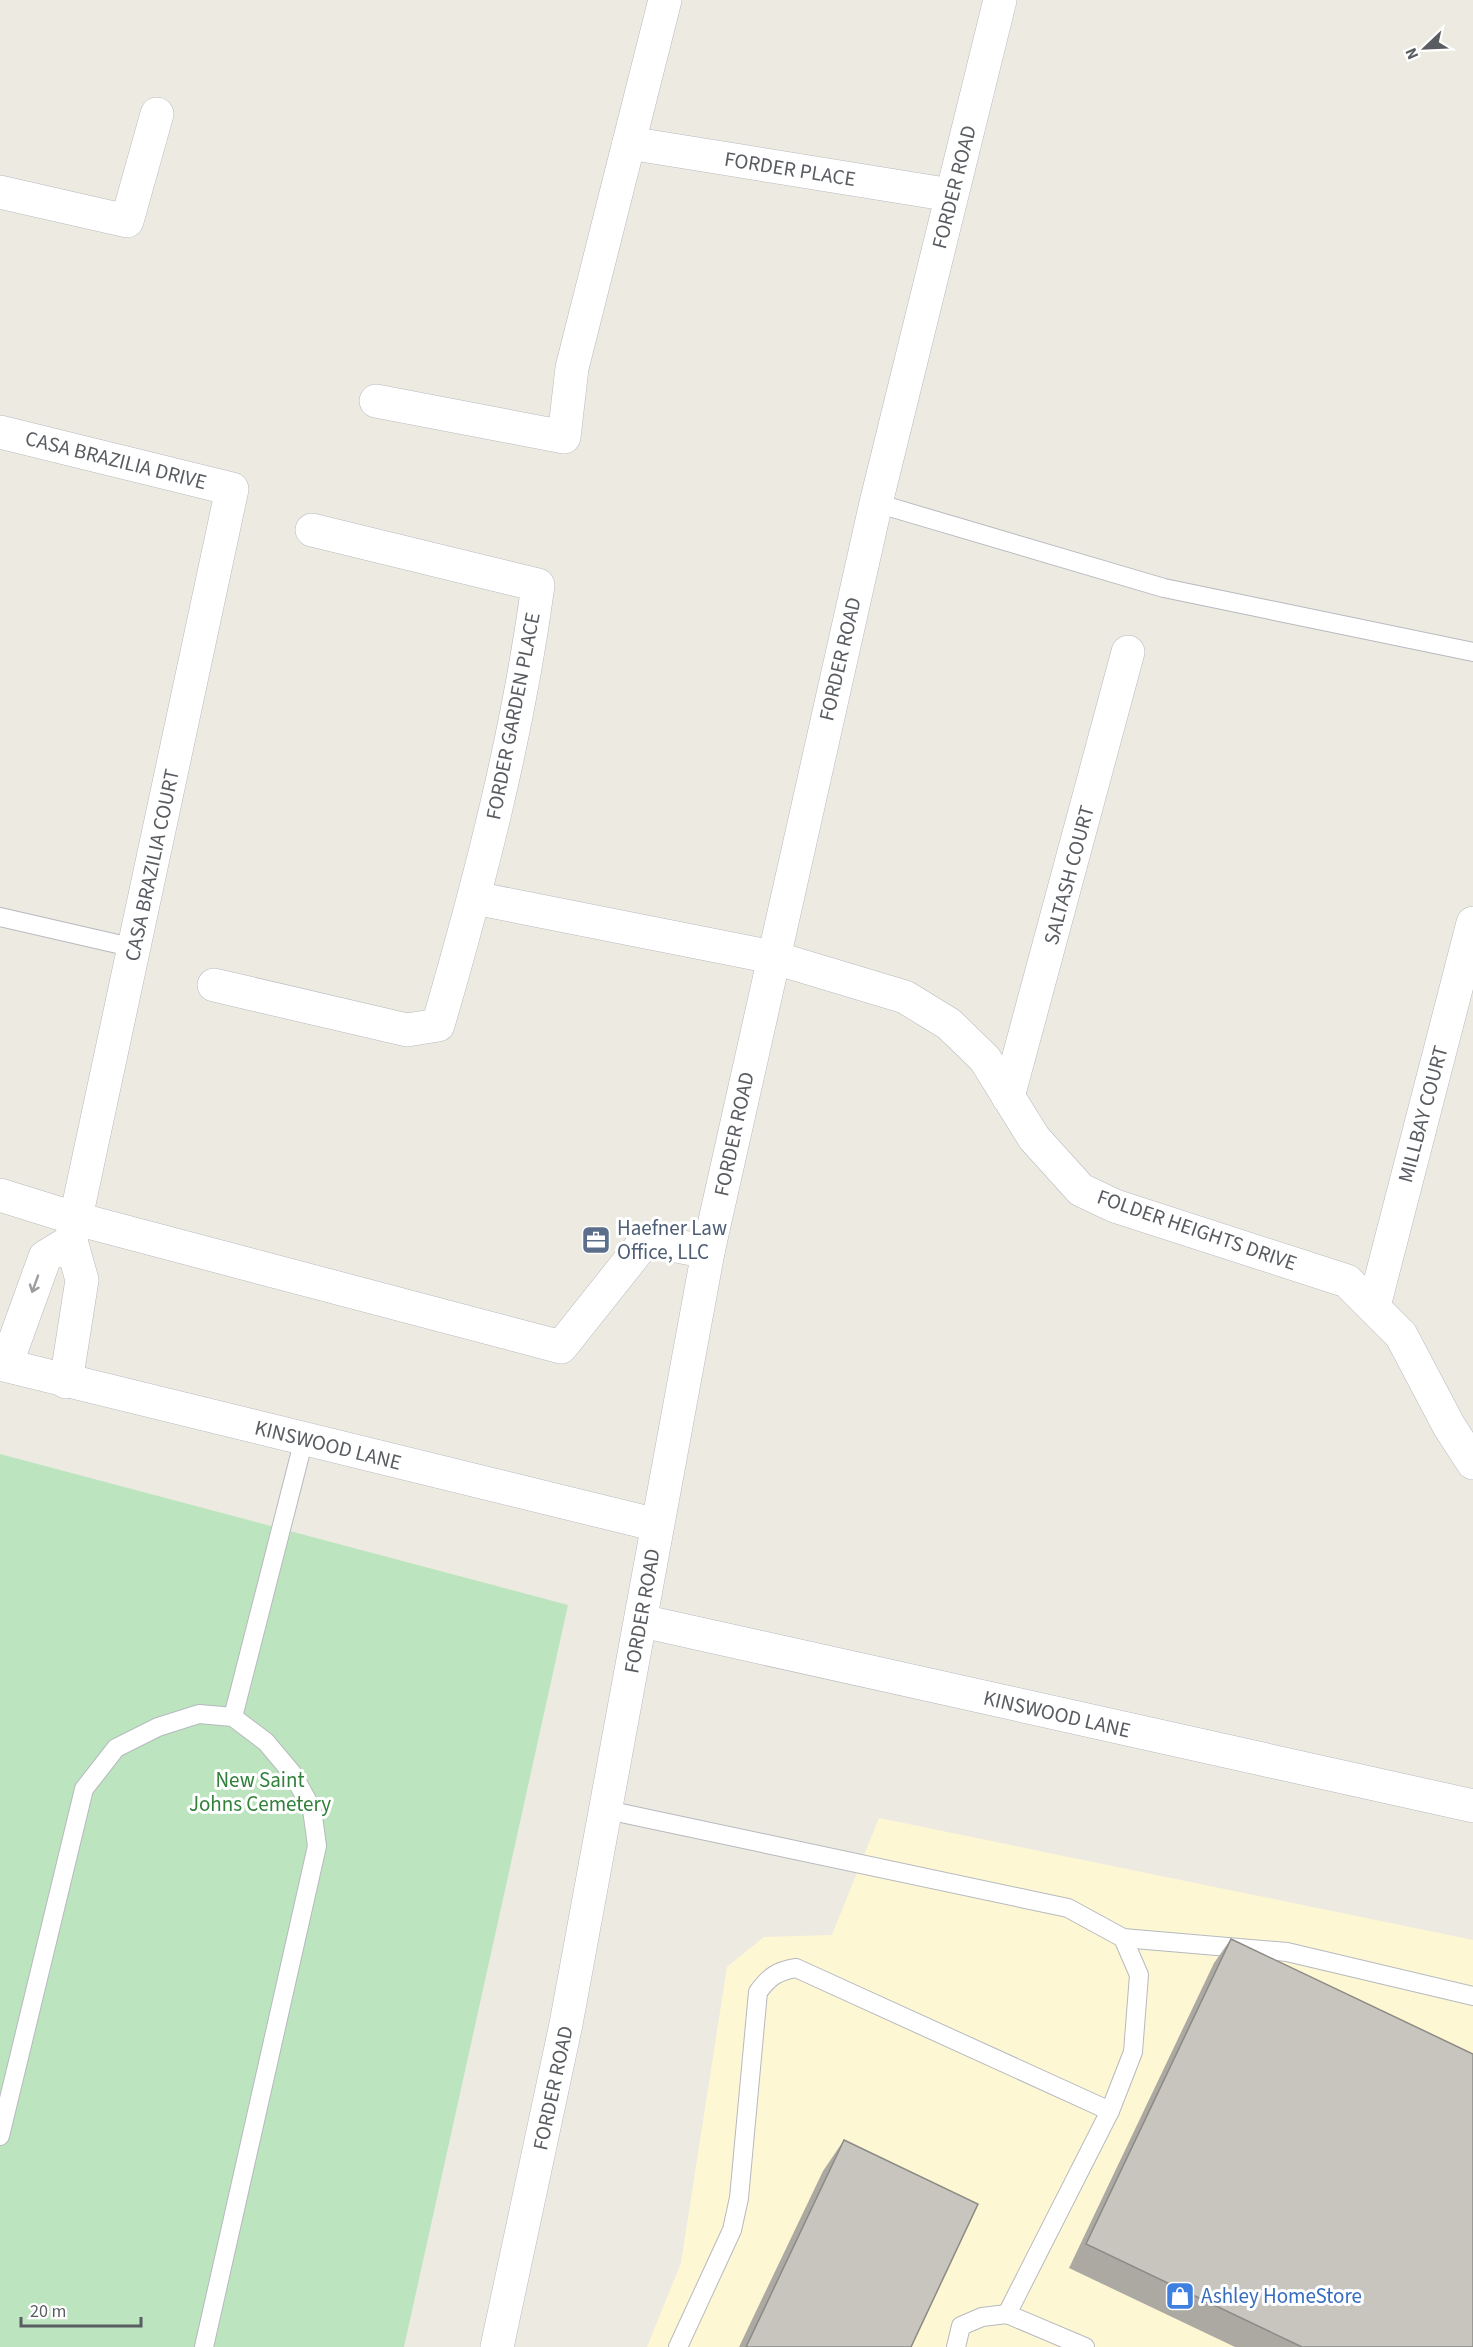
<svg xmlns="http://www.w3.org/2000/svg" width="1473" height="2347" font-family="'Source Sans 3',sans-serif">
  <style>
    .commercial { fill: #fef7d4 }
    .green { fill: #bce5bf }
    .lines { fill: none; stroke-linecap: round; stroke-linejoin: round }
    .lane-casing { stroke: #b6b9be; stroke-width: 20 }
    .street-casing { stroke: #b6b9be; stroke-width: 34 }
    .secondary-casing { stroke: #b7bac0; stroke-width: 34 }
    .lane { stroke: #fff; stroke-width: 18 }
    .street { stroke: #fff; stroke-width: 33 }
    .secondary { stroke: #fff; stroke-width: 33 }
    .wall { fill: #aca9a3 }
    .building { fill: #c8c5be; stroke: #8c8a85; stroke-width: 1.5 }
    .oneway { stroke: #9b9ea1 }
    .labels { text-anchor: middle; dominant-baseline: central; stroke-width: 6; stroke-linejoin: round; paint-order: stroke }
    .street-label { font-size: 21px; fill: #595d62; stroke: #fff }
    .service-label { font-size: 21px; fill: #4e5e75; stroke: #fff; text-anchor: start }
    .park-label { font-size: 21px; fill: #32813b; stroke: #fff }
    .shop-label { font-size: 21px; fill: #366cbe; stroke: #fff; text-anchor: start }
  </style>
  <rect width="100%" height="100%" fill="#edebe1"/>
  <polygon class="commercial" points="879,1818 1473,1940 1473,2347 647,2347 681,2263 727,1967 764,1937 832,1935"/>
  <polygon class="green" points="0,1454 568,1605 404,2347 0,2347"/>
  <g class="lines">
    <g class="lane-casing">
      <g id="lane">
        <polyline points="876,503 1164,588 1473,652"/>
        <polyline points="0,917 135,948"/>
        <polyline points="233,1717 304,1439"/>
        <polyline points="607,1810 1068,1908 1123,1938 1139,1975 1133,2052 1110,2111 1007,2314"/>
        <polyline points="1123,1938 1287,1952 1473,1996"/>
        <polyline points="0,2136 84,1789 116,1748 158,1727 199,1714 233,1717 266,1742 292,1773 312,1809 317,1846 204,2347"/>
        <path d="M678,2347L732,2230L739,2198L758,1992C769,1977 777,1971 796,1968L1110,2111"/>
        <polyline points="956,2347 961,2326 982,2317 1007,2314 1085,2347"/>
      </g>
    </g>
    <g class="street-casing">
      <g id="street">
        <polyline points="629,143 951,195"/>
        <polyline points="0,192 127,221 157,114"/>
        <polyline points="376,401 564,437 572,368 665,0"/>
        <polyline points="0,432 232,489 71,1241 82,1280 66,1382"/>
        <polyline points="475,898 772,957 905,997 949,1024 985,1059 1034,1138 1081,1190 1115,1206 1347,1281 1401,1335 1449,1426 1473,1463"/>
        <path d="M214,985L407,1030L438,1025C480,881 518,734 538,585L312,530"/>
        <polyline points="1008,1097 1128,652"/>
        <polyline points="0,1195 77,1219 561,1347 646,1240 708,1252"/>
        <polyline points="1374,1306 1473,923"/>
        <polyline points="6,1365 45,1257 71,1241"/>
        <polyline points="642,1621 1473,1806"/>
      </g>
    </g>
    <g class="secondary-casing">
      <g id="secondary">
        <polyline points="0,1364 657,1525"/>
        <polyline points="497,2347 566,2024 708,1252 876,503 1000,0"/>
      </g>
    </g>
    <use href="#lane" class="lane"/>
    <use href="#street" class="street"/>
    <use href="#secondary" class="secondary"/>
  </g>
  <g class="wall">
    <polygon points="1231,1939 1473,2347 1235,2347 1069,2268 1214,1963"/>
    <polygon points="844,2140 911,2347 739,2347 823,2171"/>
  </g>
  <g class="building">
    <polygon points="1231,1939 1473,2054 1473,2347 1302,2347 1086,2244"/>
    <polygon points="844,2140 978,2204 911,2347 746,2347"/>
  </g>
  <defs><path id="oneway-shaft" d="M-6 0H5M1.5-3L5.5 0L1.5 3" fill="none" stroke-width="1.6" stroke-linecap="round" stroke-linejoin="round" transform="scale(1.5)"/></defs>
  <use class="oneway" href="#oneway-shaft" transform="translate(35 1284) rotate(110)"/>
  <defs>
    <g id="office-square" transform="scale(1.5)"><rect x="-9" y="-9" width="18" height="18" rx="4" fill="#5c6f8a" stroke="#fff"/><path d="M-6-3h4V-5.5h4V-3h4V5H-6ZM-1-4.5V-3h2v-1.5ZM-6 0V1H6V0Z" fill="#fff"/></g>
    <g id="shop-square" transform="scale(1.5)"><rect x="-9" y="-9" width="18" height="18" rx="4" fill="#3f7fe0" stroke="#fff"/><path d="M-5-2.5h2.3a2.7 3.5 0 0 1 5.4 0H5L5.5 6h-11ZM-1.5-2.5h3a1.5 2.3 0 0 0-3 0Z" fill="#fff"/></g>
  </defs>
  <g fill-rule="evenodd">
    <use href="#office-square" x="596" y="1240"/>
    <use href="#shop-square" x="1180" y="2296"/>
  </g>
  <g class="labels">
    <g class="street-label">
      <text transform="translate(790 169) rotate(9)">FORDER PLACE</text>
      <text transform="translate(954 187) rotate(-76)">FORDER ROAD</text>
      <text transform="translate(116 460) rotate(14)">CASA BRAZILIA DRIVE</text>
      <text transform="translate(840 659) rotate(-77)">FORDER ROAD</text>
      <text transform="translate(513 716) rotate(-79)">FORDER GARDEN PLACE</text>
      <text transform="translate(152 865) rotate(-78)">CASA BRAZILIA COURT</text>
      <text transform="translate(1069 875) rotate(-75)">SALTASH COURT</text>
      <text transform="translate(1423 1114) rotate(-75)">MILLBAY COURT</text>
      <text transform="translate(734 1134) rotate(-78)">FORDER ROAD</text>
      <text transform="translate(1197 1230) rotate(19)">FOLDER HEIGHTS DRIVE</text>
      <text transform="translate(328 1445) rotate(14)">KINSWOOD LANE</text>
      <text transform="translate(642 1611) rotate(-80)">FORDER ROAD</text>
      <text transform="translate(1057 1714) rotate(13)">KINSWOOD LANE</text>
      <text transform="translate(553 2088) rotate(-78)">FORDER ROAD</text>
    </g>
    <g class="service-label">
      <text x="617" y="1228">Haefner Law<tspan x="617" dy="24">Office, LLC</tspan></text>
    </g>
    <g class="park-label">
      <text x="260" y="1780">New Saint<tspan x="260" dy="24">Johns Cemetery</tspan></text>
    </g>
    <g class="shop-label">
      <text x="1201" y="2296">Ashley HomeStore</text>
    </g>
  </g>
  <g transform="translate(1425 48) rotate(247)" stroke="#ffffff" stroke-width="4.5" paint-order="stroke">
  <path d="M0-4.5L10 22L0 15L-10 22Z" fill="#595d62"/>
  <text y="-9" font-size="16" font-weight="bold" text-anchor="middle" fill="#595d62">N</text>
  </g>
  <path d="M21 2317v9h120v-9" fill="none" stroke="#595d62" stroke-width="3"/>
  <text x="30" y="2317" font-size="18" fill="#595d62" stroke="#ffffff" stroke-width="4.5" paint-order="stroke">20 m</text>
</svg>
